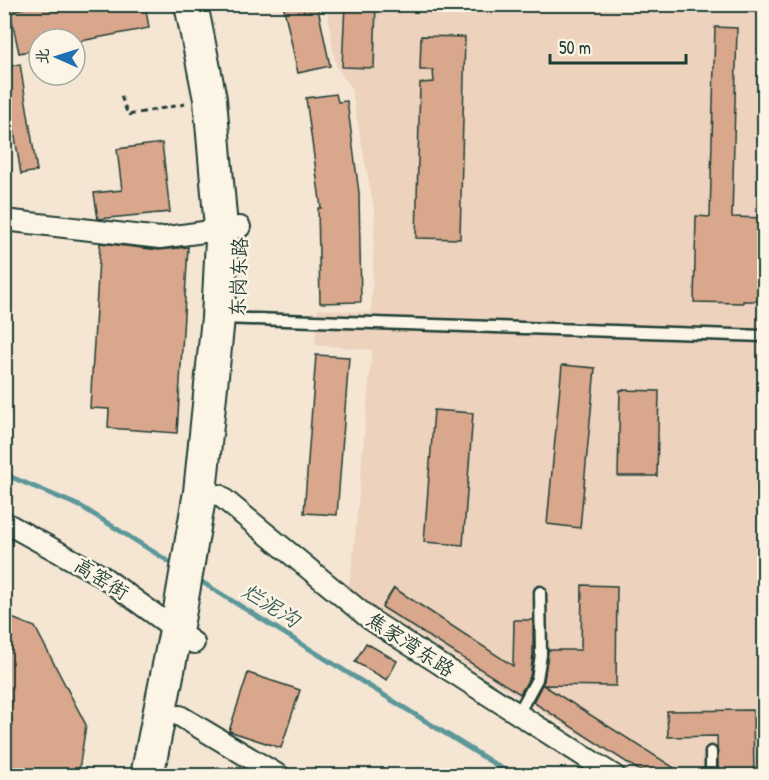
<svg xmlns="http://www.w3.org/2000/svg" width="769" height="780" font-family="'Patrick Hand','LXGW WenKai TC',sans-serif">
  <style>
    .built { fill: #edd2be }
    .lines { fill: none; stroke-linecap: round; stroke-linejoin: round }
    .stream { stroke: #5b979a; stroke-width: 5 }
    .building { fill: #d9a78c; stroke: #1f3d34; stroke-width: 1.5 }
    .lane-casing { stroke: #1f3d34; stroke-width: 15 }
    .street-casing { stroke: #1f3d34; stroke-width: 24 }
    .primary-casing { stroke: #1f3d34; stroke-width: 36 }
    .path { stroke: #1f3d34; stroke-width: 3; stroke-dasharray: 6 4.5; stroke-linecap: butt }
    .lane { stroke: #fcf5e5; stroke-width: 10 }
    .street { stroke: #fcf5e5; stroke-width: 20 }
    .primary { stroke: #fcf5e5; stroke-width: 32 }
    .labels { text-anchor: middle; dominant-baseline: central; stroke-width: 5; stroke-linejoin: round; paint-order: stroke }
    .street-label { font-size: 20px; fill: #1f3d34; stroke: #fcf5e5 }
    .water-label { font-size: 21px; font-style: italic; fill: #335b56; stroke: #fcf5e5 }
  </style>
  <rect width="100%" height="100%" fill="#f5e5d3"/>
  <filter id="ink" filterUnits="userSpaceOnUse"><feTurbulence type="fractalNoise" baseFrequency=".0167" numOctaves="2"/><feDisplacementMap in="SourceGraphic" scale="12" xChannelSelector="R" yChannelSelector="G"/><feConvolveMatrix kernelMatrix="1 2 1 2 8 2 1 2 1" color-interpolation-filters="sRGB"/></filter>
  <g filter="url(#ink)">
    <polygon class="built" points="326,5 764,5 764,690 761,775 645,775 348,592 353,559 372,350 315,345 318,309 371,313 375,214 351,87 336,67"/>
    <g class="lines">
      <g class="stream">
        <polyline points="4,474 82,507 176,566"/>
        <polyline points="197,579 514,776"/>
      </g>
    </g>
    <g class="building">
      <polygon points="44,4 145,4 149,28 75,42 75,39 39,39 39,49 19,53 10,11"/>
      <polygon points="283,4 317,4 330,66 298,73"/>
      <polygon points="345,4 376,4 374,68 342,67"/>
      <polygon points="715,27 737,28 732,217 765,218 765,301 743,301 743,303 694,302 696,216 710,217"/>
      <polygon points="421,36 465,37 460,239 416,238 420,83 434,82 433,70 420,70"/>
      <polygon points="20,64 37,171 21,174 4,68"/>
      <polygon points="336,94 338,102 347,101 359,193 361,302 320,303 318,208 321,208 306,98"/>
      <polygon points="162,143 170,212 98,219 94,193 122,190 117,149"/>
      <polygon points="100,243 159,250 188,247 177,433 108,428 109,409 90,408"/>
      <polygon points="316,355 349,357 337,515 304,513"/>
      <polygon points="562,365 595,368 580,528 547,524"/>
      <polygon points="620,390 659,391 657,476 618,476"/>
      <polygon points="434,410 473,413 463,545 424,542"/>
      <polygon points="582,585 617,586 616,686 543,685 687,776 648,776 533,702 544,681 548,650 581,650"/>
      <polygon points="394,588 513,666 514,620 533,620 533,654 530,677 520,694 382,607"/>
      <polygon points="4,615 35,627 86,725 78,776 4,776"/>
      <polygon points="366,643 397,661 387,680 355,662"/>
      <polygon points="248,673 300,690 281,748 229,731"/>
      <polygon points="753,710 754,776 718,776 717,736 668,737 667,711"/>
    </g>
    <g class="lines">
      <g class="lane-casing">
        <g id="lane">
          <polyline points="221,318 764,336"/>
          <polyline points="518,714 537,679 541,655 540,592"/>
          <polyline points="711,776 711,752"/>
        </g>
      </g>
      <g class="street-casing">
        <g id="street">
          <polyline points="4,220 160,238 240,227"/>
          <polyline points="219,495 371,620 615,776"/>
          <polyline points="4,522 102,576 194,643"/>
          <polyline points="180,716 280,776"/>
        </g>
      </g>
      <g class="primary-casing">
        <polyline id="primary" points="147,776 180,610 200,492 218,318 222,240 210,99 191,4"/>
      </g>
      <polyline class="path" points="121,96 128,115 185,104"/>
      <use href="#lane" class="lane"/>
      <use href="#street" class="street"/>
      <use href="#primary" class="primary"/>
    </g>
  </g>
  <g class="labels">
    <g class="street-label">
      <text transform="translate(238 277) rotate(-88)">东岗东路</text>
      <text transform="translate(102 578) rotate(32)">高窑街</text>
      <text transform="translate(411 644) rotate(33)">焦家湾东路</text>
    </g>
    <g class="water-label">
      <text transform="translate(271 605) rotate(32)">烂泥沟</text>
    </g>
  </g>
  <rect width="769" height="780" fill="none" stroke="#fcf5e5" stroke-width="24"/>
  <rect x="12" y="12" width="745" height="756" fill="none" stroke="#1f3d34" stroke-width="2" filter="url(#ink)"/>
  <g transform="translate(57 57) rotate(273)"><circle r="28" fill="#fcf5e5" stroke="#a4ab9e" stroke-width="1.5"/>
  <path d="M0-4.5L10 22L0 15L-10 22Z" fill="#1f6fb2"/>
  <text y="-9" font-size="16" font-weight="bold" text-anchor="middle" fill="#1f3d34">北</text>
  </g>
  <path d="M550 54v9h136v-9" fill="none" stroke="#1f3d34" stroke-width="3"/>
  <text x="559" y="54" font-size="18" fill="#1f3d34" stroke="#fcf5e5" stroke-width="4.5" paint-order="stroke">50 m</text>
</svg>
